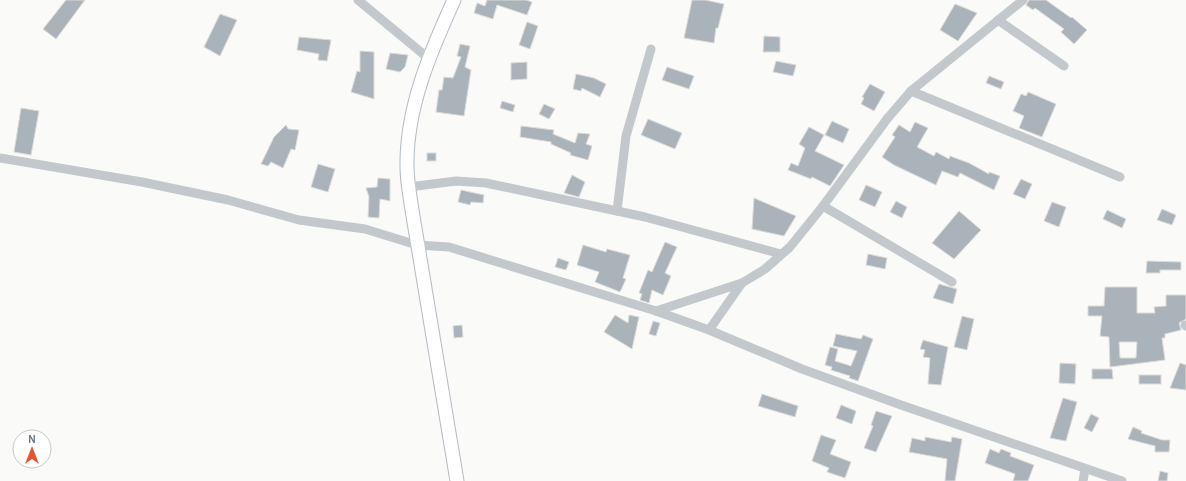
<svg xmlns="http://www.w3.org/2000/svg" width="1186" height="481" font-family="Karla,sans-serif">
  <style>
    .building { fill: #aab3b9; stroke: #dcdcda; fill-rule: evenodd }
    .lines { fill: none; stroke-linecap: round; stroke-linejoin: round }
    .secondary-casing { stroke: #b3babf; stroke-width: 15 }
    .street { stroke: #c3c8cc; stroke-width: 9 }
    .secondary { stroke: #fff; stroke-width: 13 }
  </style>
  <rect width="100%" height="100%" fill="#fafaf8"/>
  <g class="building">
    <polygon points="66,0 85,0 56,39 43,29"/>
    <polygon points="487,0 526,0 532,2 527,15 497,5 493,19 474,13 477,3 485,6"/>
    <polygon points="692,0 705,0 724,4 718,28 716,28 714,43 684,38"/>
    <polygon points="1029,0 1046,0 1071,18 1072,17 1087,30 1074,44 1061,32 1064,29 1035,8 1033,10 1026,5"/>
    <polygon points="955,4 977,13 958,41 940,30"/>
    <polygon points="220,14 237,20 220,56 204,47"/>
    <polygon points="527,22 538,26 530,49 519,45"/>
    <polygon points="764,36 780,37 780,52 763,52"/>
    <polygon points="299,37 331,40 327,61 318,60 319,54 297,50"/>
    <polygon points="460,44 470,46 465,67 471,70 464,116 436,112 439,90 442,90 444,77 453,78 461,57 457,56"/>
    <polygon points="360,51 374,52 374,99 351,92 357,71 360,72"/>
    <polygon points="390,53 408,55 405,67 400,72 386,69"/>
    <polygon points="776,61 796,65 793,76 773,72"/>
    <polygon points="527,62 527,79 511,80 511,63"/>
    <polygon points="667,67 694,76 689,89 662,80"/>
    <polygon points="576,74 594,78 606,84 600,97 582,88 581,91 573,89"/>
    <polygon points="989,76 1004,82 1001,89 986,83"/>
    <polygon points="870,84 885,92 874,111 861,104 864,98 862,97"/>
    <polygon points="1028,92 1056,104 1042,137 1019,128 1024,116 1013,111 1021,94 1026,96"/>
    <polygon points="502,101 515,105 513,112 500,108"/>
    <polygon points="544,104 555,109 549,119 539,114"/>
    <polygon points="21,108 39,111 31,155 14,152"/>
    <polygon points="648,119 682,133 675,149 641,135"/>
    <polygon points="832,121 849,129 843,143 825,135"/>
    <polygon points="915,122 928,128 917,147 934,156 936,152 949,159 950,156 969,163 989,174 989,172 1000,176 994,190 960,173 958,177 942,171 936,185 894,165 882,157 895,137 892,135 899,125 910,132"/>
    <polygon points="286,125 288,129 299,130 295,150 291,149 283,168 271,162 268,166 261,164 274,137"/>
    <polygon points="521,126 554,130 553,134 575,143 578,133 590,134 586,144 592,146 588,160 570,155 571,153 551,144 551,142 520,137"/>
    <polygon points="809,127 824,135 815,151 844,165 830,186 812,177 811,179 788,170 791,163 798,166 805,148 799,144"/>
    <rect x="427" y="153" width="9" height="8"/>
    <polygon points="318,164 335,169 328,192 311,187"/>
    <polygon points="572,175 585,182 579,197 564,193"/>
    <polygon points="378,178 390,179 390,201 380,199 379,218 368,217 369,197 366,188 377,187"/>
    <polygon points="1021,179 1032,184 1025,199 1013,194"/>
    <polygon points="866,185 882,192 875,207 859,200"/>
    <polygon points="461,190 484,195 483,203 471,202 470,205 458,202"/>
    <polygon points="754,198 796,216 784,236 752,229"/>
    <polygon points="896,201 907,207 902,218 890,212"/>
    <polygon points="1052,202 1066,207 1059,227 1044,221"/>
    <polygon points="1162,209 1176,215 1172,225 1157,220"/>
    <polygon points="1107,210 1126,219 1122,228 1103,219"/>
    <polygon points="959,211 981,230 954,259 932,243"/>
    <polygon points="665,242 677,247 665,273 671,276 663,295 652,290 649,303 640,300 642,294 639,293 648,270 652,272"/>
    <polygon points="583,245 606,252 607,249 630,255 623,278 626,279 620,292 595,282 599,272 577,265"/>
    <polygon points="868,254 887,258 885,269 866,265"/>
    <polygon points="558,258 569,262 566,270 555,267"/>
    <polygon points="1147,261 1181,262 1181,270 1160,270 1160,273 1146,273"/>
    <polygon points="939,284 957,289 953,304 933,298"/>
    <path d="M1105,287H1137V313H1155L1154,307L1166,306V295H1186V319L1179,323L1181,330L1165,334V338H1162L1165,360L1110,367L1109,337L1100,336L1102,316H1088V306H1104ZM1119,342H1137L1136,358H1120Z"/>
    <polygon points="615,315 628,323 629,315 639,317 632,349 604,332"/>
    <polygon points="962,316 974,319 967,350 954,347"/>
    <polygon points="653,321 660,323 656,336 649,334"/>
    <polygon points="462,325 463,337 454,338 453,326"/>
    <polygon points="836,334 861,339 863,335 873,339 858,381 849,378 850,376 831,370 832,367 825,365 830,347 838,349 835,361 851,366 857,351 833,346"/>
    <polygon points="923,340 948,347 941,385 928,384 930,358 923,357 925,350 920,349"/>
    <polygon points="1060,363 1076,364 1075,384 1059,383"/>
    <polygon points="1180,363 1186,365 1186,390 1170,388"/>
    <polygon points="1092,369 1112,369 1113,379 1092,379"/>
    <rect x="1139" y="375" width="22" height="9"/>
    <polygon points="762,394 798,406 795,417 758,406"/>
    <polygon points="1063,398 1077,402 1066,441 1050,438"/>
    <polygon points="841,405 856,411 852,424 836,418"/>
    <polygon points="876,411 892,416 876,452 864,448 873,426 871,425"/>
    <polygon points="1091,414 1099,418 1092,432 1084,428"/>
    <polygon points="1133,427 1142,431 1141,433 1162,440 1170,440 1169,452 1155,452 1155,446 1128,439"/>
    <polygon points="821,435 836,440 830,454 851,462 845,478 827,472 829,468 812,461"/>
    <polygon points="925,437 951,442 952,437 962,439 955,481 945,481 947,459 909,452 912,438 925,441"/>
    <polygon points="990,449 999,453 1001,449 1011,453 1010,456 1034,465 1028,481 1013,481 1015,474 985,463"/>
    <polygon points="1160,471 1168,473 1167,481 1158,481"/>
  </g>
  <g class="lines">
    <g class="secondary-casing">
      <path id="secondary" d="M454,0C430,53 406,108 407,167C407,181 410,196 412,210L457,481"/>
    </g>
    <g class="street">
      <polyline points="358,0 428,58"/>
      <polyline points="998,20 1064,66"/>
      <polyline points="911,91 1120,177"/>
      <polyline points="0,158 142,182 228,200 299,220 365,229 417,245 449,247 656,311 709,330 802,369 901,405 1122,481"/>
      <polyline points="409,187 456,181 486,183 645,217 781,254"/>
      <polyline points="823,206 952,282"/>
      <polyline points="617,211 626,136 651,49"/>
      <polyline points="656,311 742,283 765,269 790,247 823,206 887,119 911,91 1023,0"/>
      <polyline points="1185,325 1186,326"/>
      <polyline points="709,330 742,283"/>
      <polyline points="1083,481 1085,469"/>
    </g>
    <use href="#secondary" class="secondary"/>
  </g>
  <g transform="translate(32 449)"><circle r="19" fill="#ffffff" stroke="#c1c8cd"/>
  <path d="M0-3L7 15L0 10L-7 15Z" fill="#e4572e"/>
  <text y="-6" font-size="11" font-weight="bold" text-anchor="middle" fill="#657683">N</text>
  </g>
</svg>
